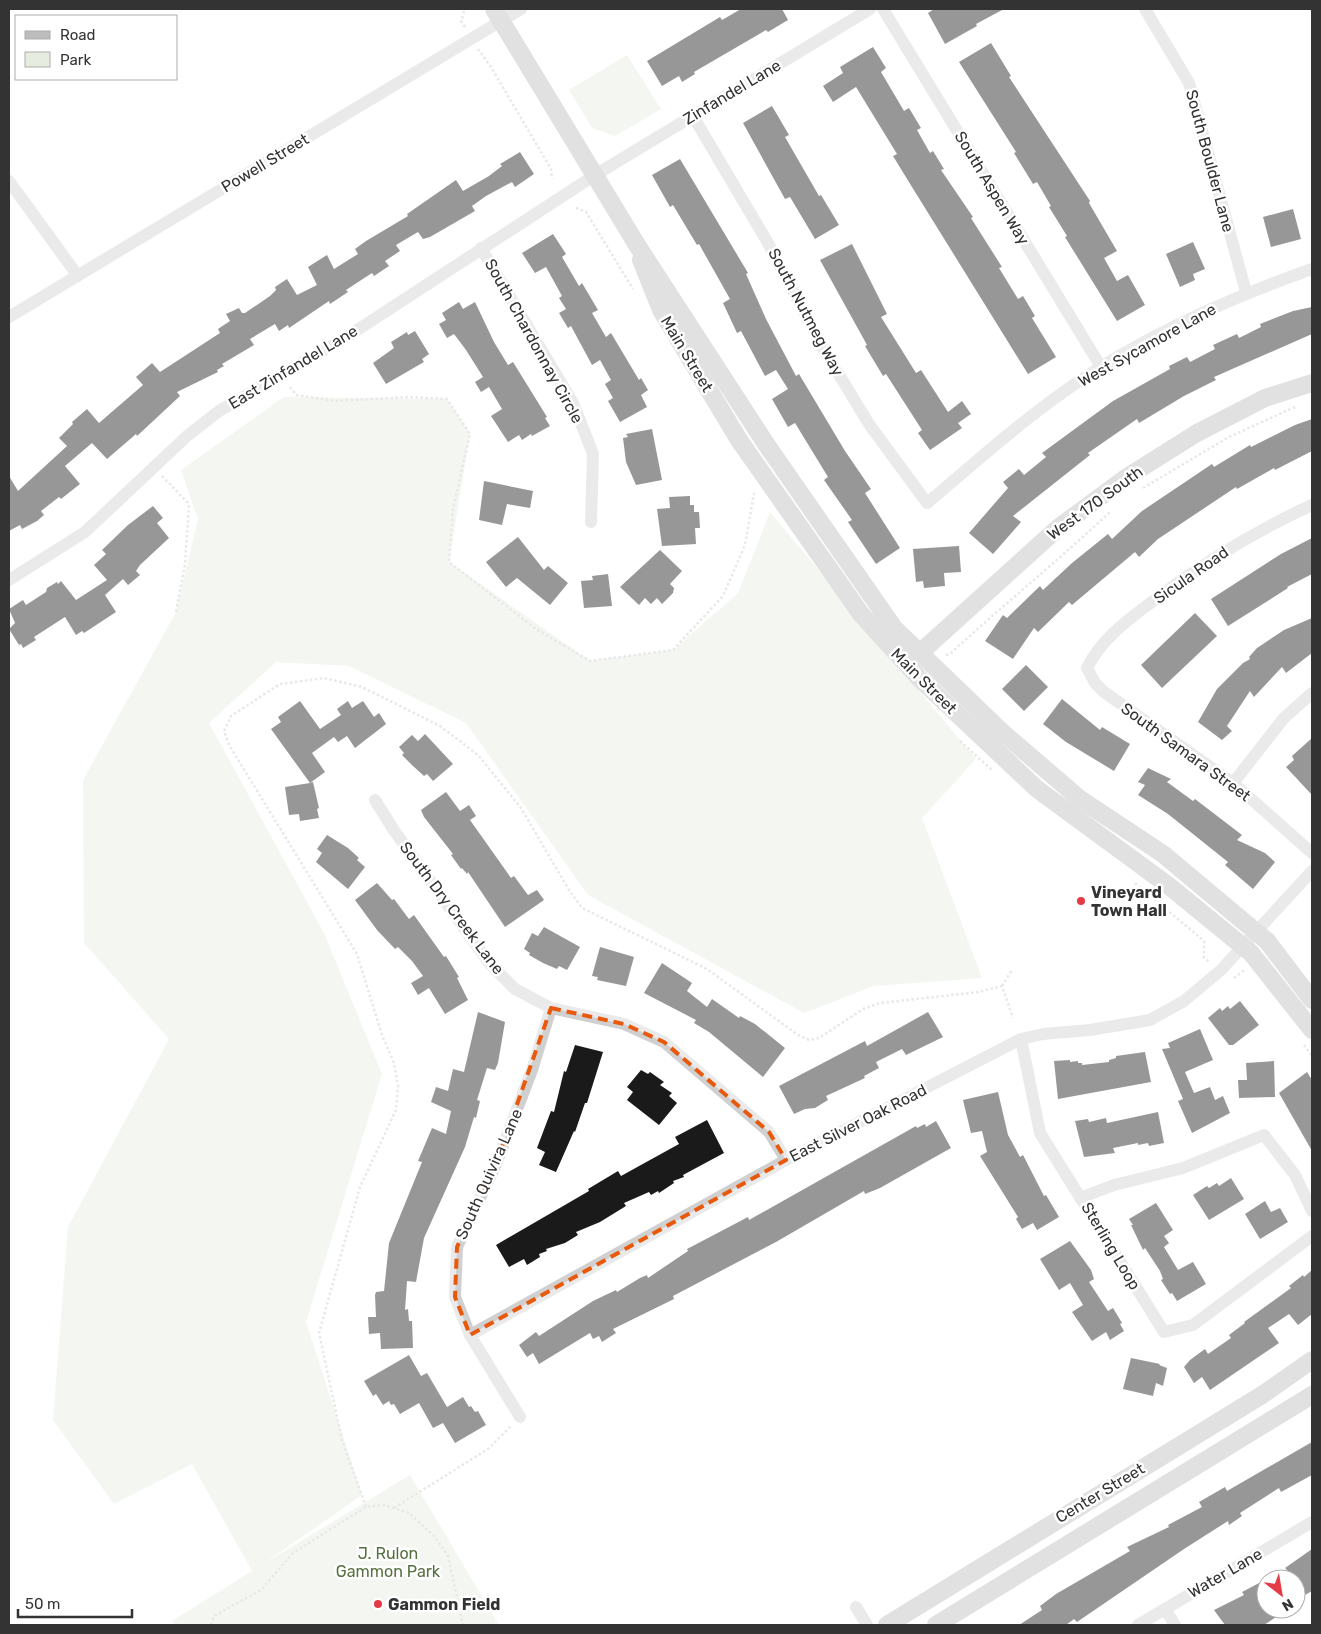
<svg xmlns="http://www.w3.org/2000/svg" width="1321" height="1634" font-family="Rubik,sans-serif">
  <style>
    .green { fill: #e6ecdf }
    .building { fill: #1a1a1a }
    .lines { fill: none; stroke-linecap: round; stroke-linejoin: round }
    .path { stroke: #cdcdcd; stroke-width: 2.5; stroke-dasharray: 2.5 2.5; stroke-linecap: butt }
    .street { stroke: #d0d0d0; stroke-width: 12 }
    .secondary { stroke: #bdbdbd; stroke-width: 18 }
    .marked { fill: none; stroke: #e8590c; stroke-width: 4; stroke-dasharray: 10 6; stroke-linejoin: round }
    .poi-dot { fill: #e63946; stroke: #fff; stroke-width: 2 }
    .labels { text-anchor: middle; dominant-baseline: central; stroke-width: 5; stroke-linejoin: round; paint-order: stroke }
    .street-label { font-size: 16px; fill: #333; stroke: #fff }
    .poi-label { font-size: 16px; font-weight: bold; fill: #333; stroke: #fff; text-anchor: start }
    .park-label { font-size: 16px; fill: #56703f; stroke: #fff }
  </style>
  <rect width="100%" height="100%" fill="#fff"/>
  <g class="green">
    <polygon points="627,55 661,109 615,136 592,128 569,90"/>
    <polygon points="284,397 447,399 470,434 449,562 590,661 673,650 738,593 770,512 976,759 922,818 982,978 874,986 804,1013 588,895 466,723 349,666 276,662 209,723 324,933 382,1074 306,1322 362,1495 263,1564 410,1475 499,1625 174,1625 172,1621 252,1571 192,1464 114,1504 53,1420 68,1227 169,1039 84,943 83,780 176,612 198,519 181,470"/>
  </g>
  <g class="building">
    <polygon points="741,9 782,9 788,20 768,32 766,30 694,72 695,74 682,82 679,76 662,86 647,61 720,17 722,20"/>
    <polygon points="934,9 1004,9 976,24 977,26 945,44 928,13"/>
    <polygon points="991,43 1011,76 1009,77 1090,201 1089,203 1117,251 1104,258 1117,281 1128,275 1145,305 1117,321 1065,237 1067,236 1049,207 1051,206 1037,182 1033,184 1014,153 1016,152 959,62"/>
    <polygon points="873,47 886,68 881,72 904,111 909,108 921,128 917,130 930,153 933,151 944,169 941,170 973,217 971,218 1002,267 999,268 1018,299 1023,296 1035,316 1032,318 1056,357 1028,374 912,187 893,156 897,154 856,87 833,102 823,86 843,73 840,67"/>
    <polygon points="772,106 789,135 785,137 819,196 821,195 839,225 815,239 790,197 785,199 743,123"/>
    <polygon points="520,152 534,174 515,187 512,182 486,196 472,206 475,211 430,237 423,239 418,232 396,245 400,251 385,261 389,266 374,276 372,273 346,290 348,292 330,304 329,301 289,328 288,325 279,331 275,324 250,339 254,345 222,364 224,366 217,370 218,372 177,392 180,396 137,436 136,434 107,459 92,443 65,466 80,484 61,499 59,497 41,511 44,515 37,521 22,529 20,525 9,531 9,476 18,491 67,446 59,438 73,424 72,422 87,409 99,423 143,385 136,377 152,363 160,372 220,333 218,329 230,321 226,314 239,308 242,313 245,313 270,296 276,290 275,287 287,279 297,295 317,285 308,267 327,255 334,269 358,254 355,249 366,241 408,216 407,214 456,180 463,191 489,176 502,166 500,164"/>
    <polygon points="680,159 748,273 746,274 766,319 796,376 799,374 845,451 871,489 865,493 900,548 876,564 848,522 852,520 824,480 828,477 795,423 788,427 772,399 788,389 776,370 765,376 741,331 737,333 723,303 730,299 699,244 697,245 673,205 670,207 652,175"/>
    <polygon points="1293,209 1301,239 1271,247 1263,217"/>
    <polygon points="553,234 566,254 562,257 579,286 582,283 598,310 592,313 606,337 611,333 639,380 641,378 648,390 641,395 647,407 620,422 608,401 613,398 605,384 611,380 600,360 592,365 571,326 568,328 559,313 566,309 559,298 562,296 546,267 535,273 522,253"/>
    <polygon points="1193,242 1205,269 1193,274 1195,280 1180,287 1166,254"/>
    <polygon points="852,244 887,314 881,317 916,373 921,370 948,412 962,401 971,414 958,423 962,428 930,450 918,433 922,430 886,374 883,376 865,346 867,345 820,260"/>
    <polygon points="459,302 463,309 475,302 494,342 508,365 513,362 547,417 545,418 550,426 532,436 531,434 522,440 519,435 508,442 491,416 502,409 489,387 481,392 475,382 483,377 466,350 454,334 447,338 439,324 446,320 442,313"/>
    <polygon points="1312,307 1312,334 1214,377 1216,380 1184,396 1139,423 1137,419 1088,453 1090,455 1013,516 1021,522 993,554 969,533 1008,488 1003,482 1019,469 1024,475 1046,457 1042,453 1113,401 1170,369 1169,366 1187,357 1190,362 1215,349 1213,345 1237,334 1239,338 1261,327 1260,324 1293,311"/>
    <polygon points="415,331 429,354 422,359 424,362 386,384 373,363 394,348 391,342 407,332 408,335"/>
    <polygon points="1312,419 1312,451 1275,470 1274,468 1237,489 1236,487 1158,539 1139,557 1135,552 1072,605 1069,602 1038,632 1034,628 1013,659 985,641 1003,615 1007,618 1040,586 1043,590 1072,563 1108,534 1112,539 1142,511 1212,464 1214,467 1250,445 1251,447 1295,425"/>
    <polygon points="652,429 662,480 636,485 626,462 623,438 628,437 626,434"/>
    <polygon points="484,481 533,491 530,508 507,504 502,525 479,520"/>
    <polygon points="690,496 690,505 694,505 694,512 699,512 700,528 695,528 696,544 662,546 657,509 670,508 669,497"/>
    <polygon points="153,506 163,518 157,523 169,538 140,565 136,571 140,575 128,585 123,579 105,595 116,612 84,633 82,631 76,635 65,617 34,637 36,640 23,648 21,644 19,645 9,629 15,623 9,609 23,600 26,605 46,592 47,588 57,582 58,584 61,581 76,600 107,580 94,565 106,554 102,550 128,525"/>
    <polygon points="518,537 544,570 548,566 568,583 550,605 517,578 506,587 486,562"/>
    <polygon points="1312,538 1312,574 1287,587 1288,588 1228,626 1211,599 1281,554"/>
    <polygon points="959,546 961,572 944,573 945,586 924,588 923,581 916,582 913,549"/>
    <polygon points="660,550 682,571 670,584 674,588 673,593 662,604 657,598 651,604 645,598 639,605 620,587"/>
    <polygon points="608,574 612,606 584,608 581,581 593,580 592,576"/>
    <polygon points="1195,613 1217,636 1162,688 1141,665"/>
    <polygon points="1312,618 1312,653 1286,673 1282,667 1254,697 1250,691 1227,726 1232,731 1222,740 1198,722 1217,689 1243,663 1250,659 1249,657 1257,648 1284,630"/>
    <polygon points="1026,665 1048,687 1024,711 1002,689"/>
    <polygon points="1062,699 1100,730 1102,727 1130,744 1114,771 1066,742 1043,724"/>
    <polygon points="300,701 320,729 341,715 337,709 348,701 352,708 363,701 374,717 379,713 386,724 355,748 347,736 338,742 334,737 312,753 325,772 310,783 313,782 319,808 317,809 319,818 300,821 299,814 289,815 285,787 310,783 271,729 281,722 278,717"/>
    <polygon points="425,734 453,764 433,781 427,774 424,776 413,766 402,755 404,753 399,747 412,735 418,741"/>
    <polygon points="1312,738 1312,795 1286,767 1294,760 1292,756"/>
    <polygon points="1148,768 1171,779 1167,782 1193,801 1195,799 1242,835 1237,840 1265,853 1275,862 1253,889 1225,865 1228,862 1168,814 1138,795 1145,785 1138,782"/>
    <polygon points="446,792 460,811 469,805 476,816 470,820 511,878 514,876 528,895 537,890 544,900 505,927 468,872 467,874 462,868 461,869 451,855 453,854 424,817 421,810"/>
    <polygon points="327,835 348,848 359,858 357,860 365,867 348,889 316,862 322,853 317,849"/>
    <polygon points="377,883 392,900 394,899 409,919 414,915 444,957 446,956 459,977 457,978 468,1000 445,1014 429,988 418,995 411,983 423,976 412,961 398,947 395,949 377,930 355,900"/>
    <polygon points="544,927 580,947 567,970 559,966 557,969 543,963 529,955 530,953 524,949 532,933 538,936"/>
    <polygon points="600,947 634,957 626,986 597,980 598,977 592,976"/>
    <polygon points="662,963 692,983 687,991 707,1007 712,999 739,1018 740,1016 755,1024 785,1048 763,1077 709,1032 694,1023 696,1020 644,993"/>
    <polygon points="1240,1001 1259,1025 1233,1045 1229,1045 1208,1018 1220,1008 1222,1011 1228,1006 1230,1009"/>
    <polygon points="478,1012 505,1022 498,1063 495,1070 487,1068 477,1100 480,1101 476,1118 474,1117 465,1147 424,1238 416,1282 407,1281 405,1310 408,1309 409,1321 412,1321 413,1348 381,1349 380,1333 369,1334 368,1317 376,1317 375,1295 376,1292 384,1291 389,1243 422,1162 418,1161 432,1128 446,1134 451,1111 431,1102 436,1087 448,1091 453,1069 464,1072"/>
    <polygon points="928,1012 943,1037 906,1055 902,1049 876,1062 879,1068 864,1076 865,1078 826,1096 828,1100 815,1108 805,1109 794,1114 779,1086 865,1041 867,1046"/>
    <polygon points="1200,1029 1213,1060 1185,1072 1194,1093 1210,1087 1215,1100 1223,1096 1230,1113 1192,1133 1178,1101 1183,1099 1162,1049 1170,1048 1168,1043"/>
    <polygon points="575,1045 603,1052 587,1103 585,1103 575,1132 574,1131 556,1172 539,1165 545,1152 537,1148 551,1111 554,1112 564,1071 566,1072"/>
    <polygon points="1145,1052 1151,1082 1058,1099 1054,1061 1070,1060 1070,1062 1078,1061 1078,1063 1082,1063 1082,1065 1109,1062 1109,1060 1116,1058 1116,1056"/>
    <polygon points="1274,1061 1275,1097 1239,1098 1238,1080 1247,1080 1246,1063"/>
    <polygon points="641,1070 648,1074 650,1072 664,1082 660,1085 672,1093 669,1096 677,1103 659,1125 627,1100 633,1092 627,1087"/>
    <polygon points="1307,1072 1312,1080 1312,1151 1279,1093"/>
    <polygon points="998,1092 1008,1135 1020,1157 1023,1155 1044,1196 1046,1195 1059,1217 1037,1230 1033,1223 1022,1229 1016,1219 1018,1217 980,1156 987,1152 982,1131 971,1133 963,1100"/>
    <polygon points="1158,1112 1164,1143 1149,1146 1148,1143 1138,1145 1138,1143 1113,1148 1115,1153 1084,1157 1075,1121 1088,1119 1089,1122 1106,1118 1107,1123"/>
    <polygon points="707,1120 724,1153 683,1175 684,1177 673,1181 674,1183 659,1193 658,1191 651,1195 649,1192 624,1203 626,1206 600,1222 576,1232 578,1235 565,1243 546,1249 547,1251 539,1254 540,1257 527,1265 524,1259 509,1267 496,1245 589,1191 588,1189 618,1171 621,1176 679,1144 675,1137"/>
    <polygon points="936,1121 951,1148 880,1188 865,1194 864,1191 776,1242 673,1296 674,1299 613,1329 616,1333 602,1342 599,1336 593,1339 590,1333 539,1364 533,1353 527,1357 519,1345 536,1332 539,1336 593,1301 616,1290 617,1292 640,1278 647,1275 648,1278 688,1251 687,1249 748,1217 749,1220 916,1126 917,1128 925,1124 926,1127"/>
    <polygon points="1231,1178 1244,1199 1209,1220 1193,1195 1207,1186 1209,1188 1217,1183 1219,1186"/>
    <polygon points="1265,1201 1271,1212 1280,1208 1288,1222 1260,1239 1245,1214"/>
    <polygon points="1156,1203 1173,1230 1164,1236 1169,1243 1164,1247 1178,1270 1193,1262 1206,1284 1177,1301 1172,1293 1170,1294 1161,1280 1163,1279 1160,1271 1145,1248 1143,1250 1131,1225 1133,1225 1129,1219"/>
    <polygon points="1070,1241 1091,1270 1094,1279 1089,1282 1108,1311 1113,1308 1122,1323 1120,1324 1124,1331 1110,1340 1106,1332 1092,1341 1072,1312 1083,1305 1070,1283 1059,1290 1040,1259"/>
    <polygon points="1312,1270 1312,1314 1298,1325 1289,1314 1268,1328 1279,1343 1210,1390 1202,1377 1194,1383 1184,1367 1190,1360 1205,1349 1208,1354 1231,1338 1229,1335 1245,1323 1244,1322 1291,1288 1289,1286 1303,1275 1304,1277"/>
    <polygon points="409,1355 421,1376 427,1373 447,1407 463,1397 469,1407 471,1406 475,1412 478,1411 486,1425 455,1443 443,1423 433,1428 419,1403 400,1414 394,1404 391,1405 389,1401 383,1405 376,1394 373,1396 364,1381"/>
    <polygon points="1131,1358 1160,1364 1159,1365 1167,1368 1163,1386 1156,1383 1153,1396 1123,1389"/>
    <polygon points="1312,1442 1312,1475 1281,1492 1279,1488 1240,1513 1242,1516 1229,1525 1228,1521 1184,1549 1077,1622 1074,1619 1066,1625 1019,1625 1042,1610 1040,1606 1056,1594 1130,1551 1127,1547 1169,1527 1168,1525 1202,1507 1199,1502 1225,1487 1227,1491"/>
    <polygon points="1312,1549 1312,1591 1296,1600 1296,1579 1285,1568"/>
    <polygon points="1261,1582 1266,1590 1266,1609 1288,1609 1264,1625 1225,1625 1214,1610 1244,1595 1242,1592"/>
  </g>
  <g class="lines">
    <g class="path">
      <polyline points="465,27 461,21 465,9"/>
      <polyline points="478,49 491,67 551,169 552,179"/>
      <polyline points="576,208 586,212 633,289"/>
      <polyline points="290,387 296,395 335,401 410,397 447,399 470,434 453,509 449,562 536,629 590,661 673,650 723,596 745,545 754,493"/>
      <polyline points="162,476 189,504 185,564 176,612"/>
      <polyline points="1143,488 1229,437 1295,407"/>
      <path d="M946,655L950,654C1003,605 1059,560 1111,511"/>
      <polyline points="960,741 993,771"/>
      <polyline points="1135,883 1204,941 1204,958 1210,962"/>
      <polyline points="1234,978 1243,971 1245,973"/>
      <polyline points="1002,986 1012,970"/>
      <polyline points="1304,1045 1312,1056"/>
      <polyline points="366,1507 342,1440 319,1333 360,1187 396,1110 398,1085 394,1063 382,1035 357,954 229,745 224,731 231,716 280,684 324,678 362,687 440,726 478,755 521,808 569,890 582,908 707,969 798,1035 809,1040 819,1038 863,1009 880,1003 979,992 1002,986 1013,1018"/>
      <polyline points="394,1508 488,1449 511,1426"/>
      <polyline points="211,1625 214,1616 261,1590 293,1553 366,1507 385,1505 409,1513 435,1537 448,1556 463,1625"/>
    </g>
    <g class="street">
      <polyline points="883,9 1101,367"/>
      <polyline points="1145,9 1189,83 1246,292"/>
      <path d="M693,116L768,243L824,350L869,424L927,503C967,470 1005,435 1047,404C1126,344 1218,302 1312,269"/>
      <polyline points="9,181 78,276"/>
      <polyline points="481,248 573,403 593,454 591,522"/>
      <polyline points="9,317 521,9"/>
      <path d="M1312,505C1255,531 1203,563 1153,601C1128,620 1101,639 1087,668L1095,683L1104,692L1233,783L1312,853"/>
      <polyline points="9,580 85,532 187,436 219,411 345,338 595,175 870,9"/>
      <polyline points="1233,783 1284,718 1312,693"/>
      <polyline points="375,800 393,829 490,964 515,989 551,1008 624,1024 664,1042 769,1132 786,1160"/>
      <polyline points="1021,1039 1040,1133 1164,1332 1193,1325 1312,1236"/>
      <polyline points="1080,1198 1114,1185 1183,1168 1264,1135 1295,1175 1312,1211"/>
      <polyline points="470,1335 786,1160 1021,1039 1043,1034 1090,1030 1150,1020 1184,1001 1221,970 1312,871"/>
      <polyline points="520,1417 470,1335 455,1297 457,1247 496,1164 532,1070 551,1008"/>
      <polyline points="856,1607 867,1625"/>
      <polyline points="1165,1609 1175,1625"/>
      <polyline points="1138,1625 1312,1522"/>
    </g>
    <g class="secondary">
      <polyline points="494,9 637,245 766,444 894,628 1002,732 1080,799 1163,854 1267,941 1312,1000"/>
      <polyline points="641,260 661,310 739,440 861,614 919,678 1037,789 1169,886 1251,953 1312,1030"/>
      <polyline points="912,660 1058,528 1127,477 1197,433 1265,398 1312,383"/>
      <polyline points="887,1625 1262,1395 1312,1360"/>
      <polyline points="936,1625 1312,1395"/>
    </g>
  </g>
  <path d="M0 0H1321V1634H0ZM551,1008L624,1024L664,1042L769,1132L786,1160L470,1335L455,1297L457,1247L496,1164Z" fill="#fff" fill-opacity=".55" fill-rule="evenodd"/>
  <path class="marked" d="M551,1008L624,1024L664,1042L769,1132L786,1160L470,1335L455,1297L457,1247L496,1164Z"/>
  <g class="poi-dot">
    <circle cx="1081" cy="901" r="5"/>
    <circle cx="378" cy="1604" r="5"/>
  </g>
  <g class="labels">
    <g class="street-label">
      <text transform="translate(732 92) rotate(-31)">Zinfandel Lane</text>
      <text transform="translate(1210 161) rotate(75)">South Boulder Lane</text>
      <text transform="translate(265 163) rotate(-31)">Powell Street</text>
      <text transform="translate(992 188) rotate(59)">South Aspen Way</text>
      <text transform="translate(806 312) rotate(62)">South Nutmeg Way</text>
      <text transform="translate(534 341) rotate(61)">South Chardonnay Circle</text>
      <text transform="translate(1147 345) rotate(-29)">West Sycamore Lane</text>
      <text transform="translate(687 354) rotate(59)">Main Street</text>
      <text transform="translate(293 367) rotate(-31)">East Zinfandel Lane</text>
      <text transform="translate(1095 503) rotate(-36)">West 170 South</text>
      <text transform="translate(1191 575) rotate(-35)">Sicula Road</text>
      <text transform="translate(924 681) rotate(45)">Main Street</text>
      <text transform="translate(1186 752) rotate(36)">South Samara Street</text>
      <text transform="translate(452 908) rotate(53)">South Dry Creek Lane</text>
      <text transform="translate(858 1123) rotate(-27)">East Silver Oak Road</text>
      <text transform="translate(489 1174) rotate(-66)">South Quivira Lane</text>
      <text transform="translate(1111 1246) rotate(59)">Sterling Loop</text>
      <text transform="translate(1100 1493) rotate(-31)">Center Street</text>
      <text transform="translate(1225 1573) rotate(-30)">Water Lane</text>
    </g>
    <g class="poi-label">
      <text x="1091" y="892">Vineyard<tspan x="1091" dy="18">Town Hall</tspan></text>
      <text x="388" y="1604">Gammon Field</text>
    </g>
    <g class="park-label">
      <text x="388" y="1553">J. Rulon<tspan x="388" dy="18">Gammon Park</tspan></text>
    </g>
  </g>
  <rect width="1321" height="1634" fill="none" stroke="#333333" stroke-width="20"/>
  <rect x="15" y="15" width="162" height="65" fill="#ffffff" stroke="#adadad"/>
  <rect x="25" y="31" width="25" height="8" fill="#bdbdbd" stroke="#adadad"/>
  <text x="60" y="40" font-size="15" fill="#333333">Road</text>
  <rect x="25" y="52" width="25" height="15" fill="#e6ecdf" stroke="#adadad"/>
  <text x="60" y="65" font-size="15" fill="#333333">Park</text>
  <g transform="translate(1281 1594) rotate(149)"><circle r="24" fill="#ffffff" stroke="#adadad"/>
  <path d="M0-4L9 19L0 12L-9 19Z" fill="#e63946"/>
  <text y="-8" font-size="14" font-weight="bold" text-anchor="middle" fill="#333333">N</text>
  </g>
  <path d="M18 1609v8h114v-8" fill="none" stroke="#333333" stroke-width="2.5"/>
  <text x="25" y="1609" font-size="15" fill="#333333" stroke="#ffffff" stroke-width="4" paint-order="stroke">50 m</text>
</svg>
